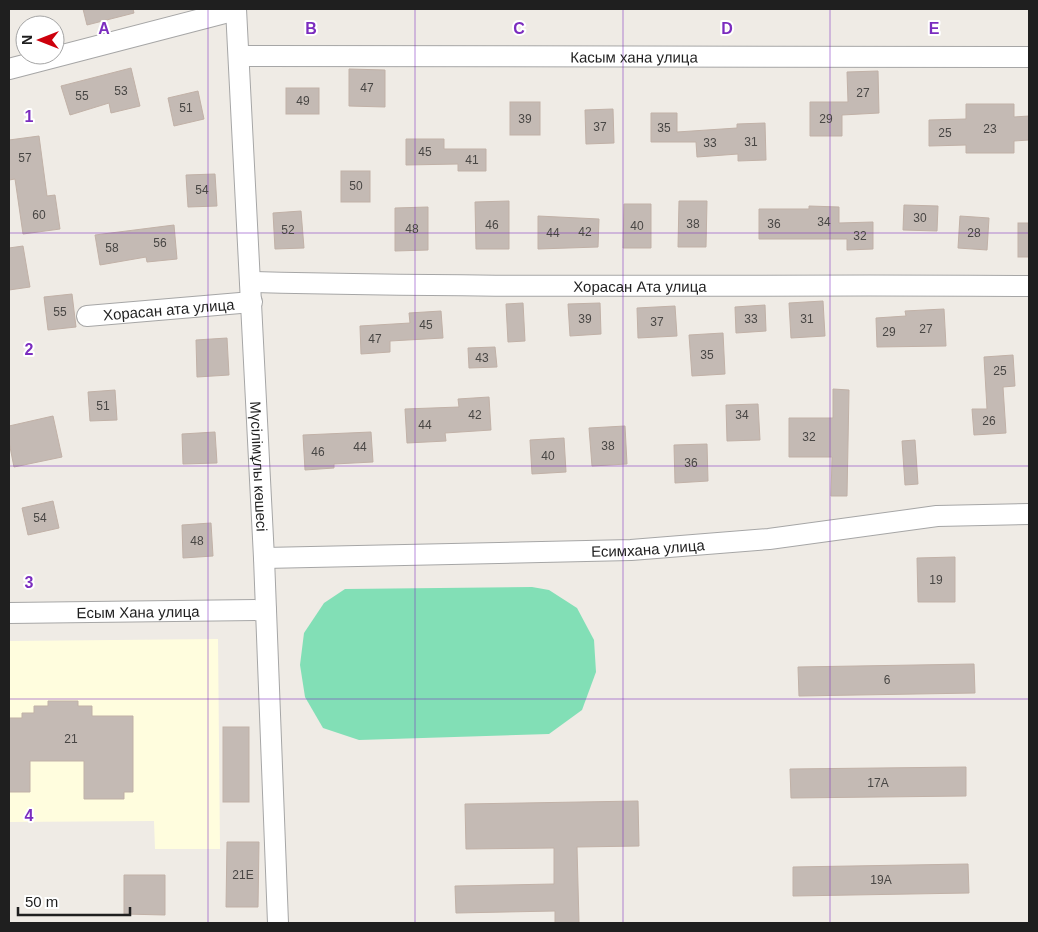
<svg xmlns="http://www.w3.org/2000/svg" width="1038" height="932" font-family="Helvetica,sans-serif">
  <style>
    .education { fill: #fffdde }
    .pitch { fill: #82dfb6 }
    .building { fill: #c4bab4; stroke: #c1b1a7 }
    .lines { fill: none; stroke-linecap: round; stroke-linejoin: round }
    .minor-casing { stroke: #a6a6a6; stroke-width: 22 }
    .minor { stroke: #fff; stroke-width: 20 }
    .grid { fill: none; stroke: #7b2cbf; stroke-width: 1; stroke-opacity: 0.55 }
    .labels { text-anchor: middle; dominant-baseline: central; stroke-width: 4; stroke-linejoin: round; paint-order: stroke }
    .number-label { font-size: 12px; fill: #484644 }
    .street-label { font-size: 15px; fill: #1f1f1f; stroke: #fff }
    .grid-label { font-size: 16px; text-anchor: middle; font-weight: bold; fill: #7b2cbf; stroke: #fff; stroke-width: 4; stroke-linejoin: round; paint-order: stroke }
  </style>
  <rect width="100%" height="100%" fill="#efebe5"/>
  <polygon class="education" points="218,639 220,849 155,849 154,821 9,822 9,641"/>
  <polygon class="pitch" points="532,587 549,590 577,608 594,640 596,672 582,710 549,734 359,740 323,728 305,697 300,665 304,633 324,603 345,589"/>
  <g class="building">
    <polygon points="83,9 133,9 134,13 87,25"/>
    <polygon points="131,68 140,106 111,113 109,103 70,115 61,86"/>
    <polygon points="349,69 385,70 385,107 349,106"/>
    <polygon points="878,71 879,113 842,115 842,136 810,136 810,102 848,102 847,72"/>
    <rect x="286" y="88" width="33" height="26"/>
    <polygon points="198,91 204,119 174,126 168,98"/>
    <rect x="510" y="102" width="30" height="33"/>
    <polygon points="966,104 1014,104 1014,117 1029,116 1029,140 1014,141 1014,153 966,153 966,145 929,146 929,120 966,119"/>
    <polygon points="613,109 614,143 586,144 585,110"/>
    <polygon points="651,113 677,113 677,132 737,128 737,124 765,123 766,160 738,161 738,154 697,157 696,142 651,142"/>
    <polygon points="39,136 47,196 55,195 60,229 23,234 15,179 9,180 9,140"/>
    <polygon points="406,139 444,139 444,149 486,149 486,171 458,171 458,164 406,165"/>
    <rect x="341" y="171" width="29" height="31"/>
    <polygon points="215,174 217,206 188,207 186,175"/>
    <polygon points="509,201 509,249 476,249 475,202"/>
    <polygon points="679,201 707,201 706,247 678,247"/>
    <polygon points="624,204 651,204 651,248 623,248"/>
    <polygon points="904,205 938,206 937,231 903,230"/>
    <polygon points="809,206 839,207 839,223 873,222 873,249 847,250 847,239 759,239 759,209 809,209"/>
    <polygon points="428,207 428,250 395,251 395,208"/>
    <polygon points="301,211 304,248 275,249 273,213"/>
    <polygon points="538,216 599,219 598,247 538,249"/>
    <polygon points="960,216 989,218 987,250 958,248"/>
    <rect x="1018" y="223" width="11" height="34"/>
    <polygon points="174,225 177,259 147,262 146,257 100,265 95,235"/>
    <polygon points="23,246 30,287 9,290 9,248"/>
    <polygon points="72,294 76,327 48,330 44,297"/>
    <polygon points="823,301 825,336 791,338 789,303"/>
    <polygon points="523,303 525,341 508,342 506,304"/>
    <polygon points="600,303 601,334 570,336 568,304"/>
    <polygon points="765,305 766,331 736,333 735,307"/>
    <polygon points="675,306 677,336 638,338 637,308"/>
    <polygon points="944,309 946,346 877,347 876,318 906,316 905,311"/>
    <polygon points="441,311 443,338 390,341 390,352 361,354 360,326 410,323 409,313"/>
    <polygon points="723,333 725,374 692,376 689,335"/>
    <polygon points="227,338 229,375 197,377 196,340"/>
    <polygon points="495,347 497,367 469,368 468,348"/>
    <polygon points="1013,355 1015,386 1003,387 1006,433 974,435 972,409 987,409 984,357"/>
    <polygon points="833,389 849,390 847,496 831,496 832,457 789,457 789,418 833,418"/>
    <polygon points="115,390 117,420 90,421 88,392"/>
    <polygon points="489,397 491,430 445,433 446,441 407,443 405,409 459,407 458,399"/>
    <polygon points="758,404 760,440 727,441 726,405"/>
    <polygon points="53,416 62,457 14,467 9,442 9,426"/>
    <polygon points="625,426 627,464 592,466 589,428"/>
    <polygon points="215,432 217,463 183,464 182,434"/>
    <polygon points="371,432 373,462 334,464 334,468 305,470 303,435"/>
    <polygon points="564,438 566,472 532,474 530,440"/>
    <polygon points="915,440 918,484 905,485 902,441"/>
    <polygon points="707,444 708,481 675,483 674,445"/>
    <polygon points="53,501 59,528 28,535 22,508"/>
    <polygon points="211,523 213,556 183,558 182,525"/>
    <polygon points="955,557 955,602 918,602 917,558"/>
    <polygon points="974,664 975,693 799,696 798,667"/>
    <polygon points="48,701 78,701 78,706 92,706 92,716 133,716 133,792 124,792 124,799 84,799 84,761 30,761 30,792 9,792 9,718 22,718 22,713 34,713 34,706 48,706"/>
    <rect x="223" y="727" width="26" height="75"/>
    <polygon points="966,767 966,796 791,798 790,769"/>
    <polygon points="638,801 639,846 577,847 579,923 555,923 555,911 456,913 455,886 554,884 554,848 466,849 465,804"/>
    <polygon points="227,842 259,842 258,907 226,907"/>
    <polygon points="968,864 969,893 793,896 793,867"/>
    <polygon points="124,875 165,875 165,915 124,914"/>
  </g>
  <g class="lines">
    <g class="minor-casing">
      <g id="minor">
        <path id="s1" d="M236,9L264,558L278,923"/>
        <path id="s2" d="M239,56L1029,57"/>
        <polyline points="9,69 236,10"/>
        <path id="s3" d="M250,282C509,289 769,284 1029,286"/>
        <path id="s4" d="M87,316L252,302"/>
        <path id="s5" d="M264,558L631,550L769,539L937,516L1029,514"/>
        <path id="s6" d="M9,613L266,610"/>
      </g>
    </g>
    <use href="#minor" class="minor"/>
  </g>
  <path class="grid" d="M208,9V923M415,9V923M623,9V923M830,9V923M9,233H1029M9,466H1029M9,699H1029"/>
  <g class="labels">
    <g class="number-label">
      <text x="367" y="88">47</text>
      <text x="121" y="91">53</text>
      <text x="863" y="93">27</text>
      <text x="82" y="96">55</text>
      <text x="303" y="101">49</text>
      <text x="186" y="108">51</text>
      <text x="525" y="119">39</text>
      <text x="826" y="119">29</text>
      <text x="600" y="127">37</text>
      <text x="664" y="128">35</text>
      <text x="990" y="129">23</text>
      <text x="945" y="133">25</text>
      <text x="751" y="142">31</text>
      <text x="710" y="143">33</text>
      <text x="425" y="152">45</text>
      <text x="25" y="158">57</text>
      <text x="472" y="160">41</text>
      <text x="356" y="186">50</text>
      <text x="202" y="190">54</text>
      <text x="39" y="215">60</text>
      <text x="920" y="218">30</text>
      <text x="824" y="222">34</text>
      <text x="693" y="224">38</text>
      <text x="774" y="224">36</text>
      <text x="492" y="225">46</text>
      <text x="637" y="226">40</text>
      <text x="412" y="229">48</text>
      <text x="288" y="230">52</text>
      <text x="585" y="232">42</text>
      <text x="553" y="233">44</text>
      <text x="974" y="233">28</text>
      <text x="860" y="236">32</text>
      <text x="160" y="243">56</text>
      <text x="112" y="248">58</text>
      <text x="60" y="312">55</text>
      <text x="585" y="319">39</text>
      <text x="751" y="319">33</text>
      <text x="807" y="319">31</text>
      <text x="657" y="322">37</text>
      <text x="426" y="325">45</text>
      <text x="926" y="329">27</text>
      <text x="889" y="332">29</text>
      <text x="375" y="339">47</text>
      <text x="707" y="355">35</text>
      <text x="482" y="358">43</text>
      <text x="1000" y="371">25</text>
      <text x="103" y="406">51</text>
      <text x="475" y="415">42</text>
      <text x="742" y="415">34</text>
      <text x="989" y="421">26</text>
      <text x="425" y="425">44</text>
      <text x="809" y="437">32</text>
      <text x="608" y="446">38</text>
      <text x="360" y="447">44</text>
      <text x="318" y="452">46</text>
      <text x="548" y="456">40</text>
      <text x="691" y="463">36</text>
      <text x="40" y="518">54</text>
      <text x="197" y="541">48</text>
      <text x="936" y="580">19</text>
      <text x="887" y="680">6</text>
      <text x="71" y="739">21</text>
      <text x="878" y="783">17А</text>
      <text x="243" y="875">21Е</text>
      <text x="881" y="880">19А</text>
    </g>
    <g class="street-label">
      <text stroke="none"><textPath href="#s2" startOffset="395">Касым хана улица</textPath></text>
      <text stroke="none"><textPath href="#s3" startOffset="390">Хорасан Ата улица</textPath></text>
      <text stroke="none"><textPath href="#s4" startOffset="82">Хорасан ата улица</textPath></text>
      <text stroke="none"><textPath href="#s1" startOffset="458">Мүсілімұлы көшесі</textPath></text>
      <text stroke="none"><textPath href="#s5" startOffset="384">Есимхана улица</textPath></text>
      <text stroke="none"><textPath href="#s6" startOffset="129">Есым Хана улица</textPath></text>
    </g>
  </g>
  <g class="grid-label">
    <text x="104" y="34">A</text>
    <text x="311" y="34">B</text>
    <text x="519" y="34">C</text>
    <text x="727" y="34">D</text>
    <text x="934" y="34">E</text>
    <text x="29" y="122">1</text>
    <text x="29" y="355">2</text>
    <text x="29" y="588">3</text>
    <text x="29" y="821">4</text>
  </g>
  <rect width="1038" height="932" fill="none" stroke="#1f1f1f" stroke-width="20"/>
  <g transform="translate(40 40) rotate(270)"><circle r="24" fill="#ffffff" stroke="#a5a5a5"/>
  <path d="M0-4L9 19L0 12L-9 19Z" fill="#cd000c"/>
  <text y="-8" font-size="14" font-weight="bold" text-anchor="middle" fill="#1f1f1f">N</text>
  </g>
  <path d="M18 907v8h112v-8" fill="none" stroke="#1f1f1f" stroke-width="2.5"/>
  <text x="25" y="907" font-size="15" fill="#1f1f1f" stroke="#ffffff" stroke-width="4" paint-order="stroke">50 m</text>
</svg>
